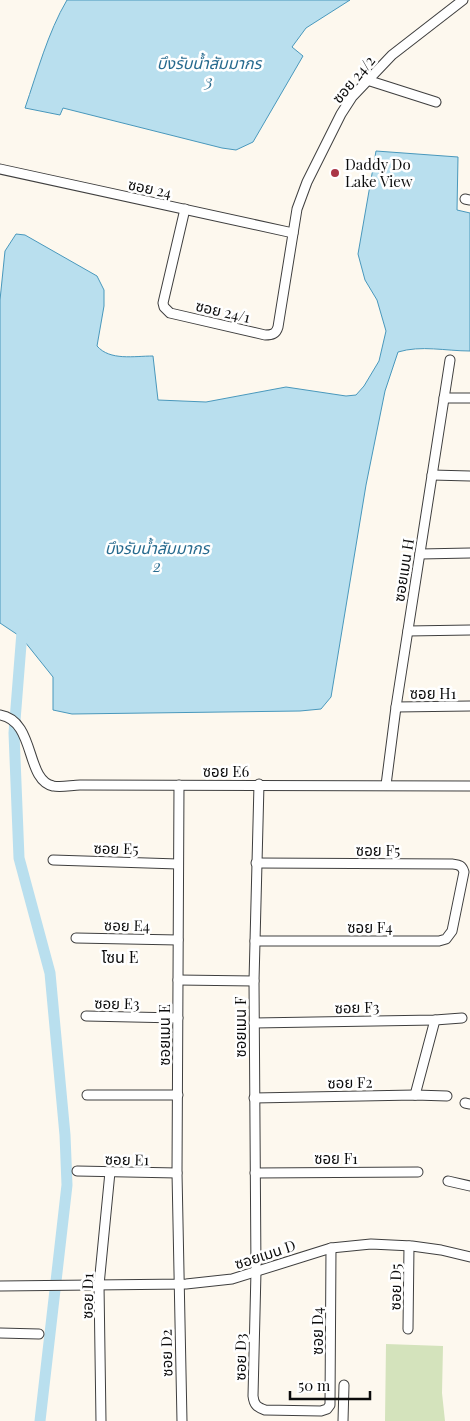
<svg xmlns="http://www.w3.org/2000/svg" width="470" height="1421" font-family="'Playfair Display','Noto Sans Thai',serif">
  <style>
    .green { fill: #d4e3bc }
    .water { fill: #b9dfee; stroke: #4998bc }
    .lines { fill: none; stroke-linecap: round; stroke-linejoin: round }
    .canal { stroke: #b9dfee; stroke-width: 11 }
    .minor-casing { stroke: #3f3f3f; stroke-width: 11 }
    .minor { stroke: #fff; stroke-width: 9 }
    .poi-dot { fill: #aa3646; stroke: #fff; stroke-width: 2 }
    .labels { text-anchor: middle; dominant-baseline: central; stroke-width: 5; stroke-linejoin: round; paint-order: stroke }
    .street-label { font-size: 15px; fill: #0c0c0c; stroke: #fff }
    .poi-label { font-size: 15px; fill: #0c0c0c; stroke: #fff; text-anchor: start }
    .water-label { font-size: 16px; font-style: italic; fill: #266a8e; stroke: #fff }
    .neighbourhood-label { font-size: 16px; fill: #0c0c0c; stroke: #fff }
  </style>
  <rect width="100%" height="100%" fill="#fdf8ee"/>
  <polygon class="green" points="386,1344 443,1346 442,1393 445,1421 385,1421"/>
  <g class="water">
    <path d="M67,0H350L306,28L292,47L303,56L253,142L236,150L222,148L63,108L60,115L25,108C37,73 48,32 67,0Z"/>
    <path d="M376,151L458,157L457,210L470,213V351C446,351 421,345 398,352L385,391L366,485L331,697L321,709L300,711L72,714L53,710V677L21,637L0,623V300L5,251L16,234L25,235L97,276L104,290V306L97,346C110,361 134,356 153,356L158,400L206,402L286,387L346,396L356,395L364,386L379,361L386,331L377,300L365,280L358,254Z"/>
  </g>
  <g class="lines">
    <polyline class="canal" points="29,625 22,632 14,733 19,858 50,973 65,1135 67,1185 40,1421"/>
    <g class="minor-casing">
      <g id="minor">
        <polyline points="367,80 436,102"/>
        <polyline points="0,169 293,233"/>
        <polyline points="465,199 470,200"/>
        <path d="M185,209L163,303L164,307L170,313L265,335C272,335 276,334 278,327L297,209L307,182L341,114L352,97L392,55L463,0"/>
        <polyline points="444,398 470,398"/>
        <polyline points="432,475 470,476"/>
        <polyline points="420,554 470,553"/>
        <polyline points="408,631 470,630"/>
        <polyline points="396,707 470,706"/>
        <path d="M0,715C36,721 25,780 53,786C61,788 72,785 80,785L470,786"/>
        <path d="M259,784L254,981L256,1271L253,1396C254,1405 257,1407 265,1410L321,1411L327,1409L330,1405L331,1248"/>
        <polyline points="179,785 177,1173 182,1421"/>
        <polyline points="386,785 396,707 450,360"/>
        <polyline points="53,860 178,864"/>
        <polyline points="76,938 178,940"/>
        <path d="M255,941H439L446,939L452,931L464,872C462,865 459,865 452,864L256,863"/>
        <polyline points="178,980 254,981"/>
        <polyline points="86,1016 178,1018"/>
        <polyline points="254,1023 435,1020 462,1018"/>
        <polyline points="87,1095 178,1095"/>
        <polyline points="415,1095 435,1020"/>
        <polyline points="254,1098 415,1095 447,1096"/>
        <polyline points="465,1103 470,1104"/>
        <polyline points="77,1171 177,1173"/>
        <polyline points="255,1173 418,1172"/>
        <polyline points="448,1181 470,1186"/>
        <polyline points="0,1286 186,1284 232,1279 331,1248 371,1244 412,1246 441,1250 470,1257"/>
        <polyline points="408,1329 409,1246"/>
        <polyline points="0,1333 39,1334"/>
        <polyline points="101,1421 99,1285 110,1172"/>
        <polyline points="343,1421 344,1385"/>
      </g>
    </g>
    <use href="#minor" class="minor"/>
  </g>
  <circle class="poi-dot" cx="335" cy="173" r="5"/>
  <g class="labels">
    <g class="street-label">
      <text transform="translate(353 79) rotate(-50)">ซอย 24/2</text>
      <text transform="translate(150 188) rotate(12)">ซอย 24</text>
      <text transform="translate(223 311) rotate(13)">ซอย 24/1</text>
      <text transform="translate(403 570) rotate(-81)">ซอยเมน H</text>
      <text x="433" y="693">ซอย H1</text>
      <text x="226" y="771">ซอย E6</text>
      <text transform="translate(116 848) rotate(1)">ซอย E5</text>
      <text x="378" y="850">ซอย F5</text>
      <text transform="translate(127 925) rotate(1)">ซอย E4</text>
      <text x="370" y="927">ซอย F4</text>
      <text transform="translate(117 1003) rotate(1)">ซอย E3</text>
      <text transform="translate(357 1007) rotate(-1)">ซอย F3</text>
      <text transform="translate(240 1027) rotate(-90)">ซอยเมน F</text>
      <text transform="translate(164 1035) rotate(-90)">ซอยเมน E</text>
      <text transform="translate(350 1082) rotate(-1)">ซอย F2</text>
      <text x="336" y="1158">ซอย F1</text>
      <text transform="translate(127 1159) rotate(1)">ซอย E1</text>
      <text transform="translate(265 1254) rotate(-18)">ซอยเมน D</text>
      <text transform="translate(395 1287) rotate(-89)">ซอย D5</text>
      <text transform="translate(87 1296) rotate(-89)">ซอย D1</text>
      <text transform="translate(317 1331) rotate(-90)">ซอย D4</text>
      <text transform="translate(166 1353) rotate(-91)">ซอย D2</text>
      <text transform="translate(240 1357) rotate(-89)">ซอย D3</text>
    </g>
    <g class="poi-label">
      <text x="345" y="164">Daddy Do<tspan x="345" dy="17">Lake View</tspan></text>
    </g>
    <g class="water-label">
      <text x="209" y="62">บึงรับน้ำสัมมากร<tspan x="209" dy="18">3</tspan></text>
      <text x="157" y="547">บึงรับน้ำสัมมากร<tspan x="157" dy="18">2</tspan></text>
    </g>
    <g class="neighbourhood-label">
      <text x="120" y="956">โซน E</text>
    </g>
  </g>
  <path d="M290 1391v8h80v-8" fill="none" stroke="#0c0c0c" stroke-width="2.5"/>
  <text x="298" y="1391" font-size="15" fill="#0c0c0c" stroke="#ffffff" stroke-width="4" paint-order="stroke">50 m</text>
</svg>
